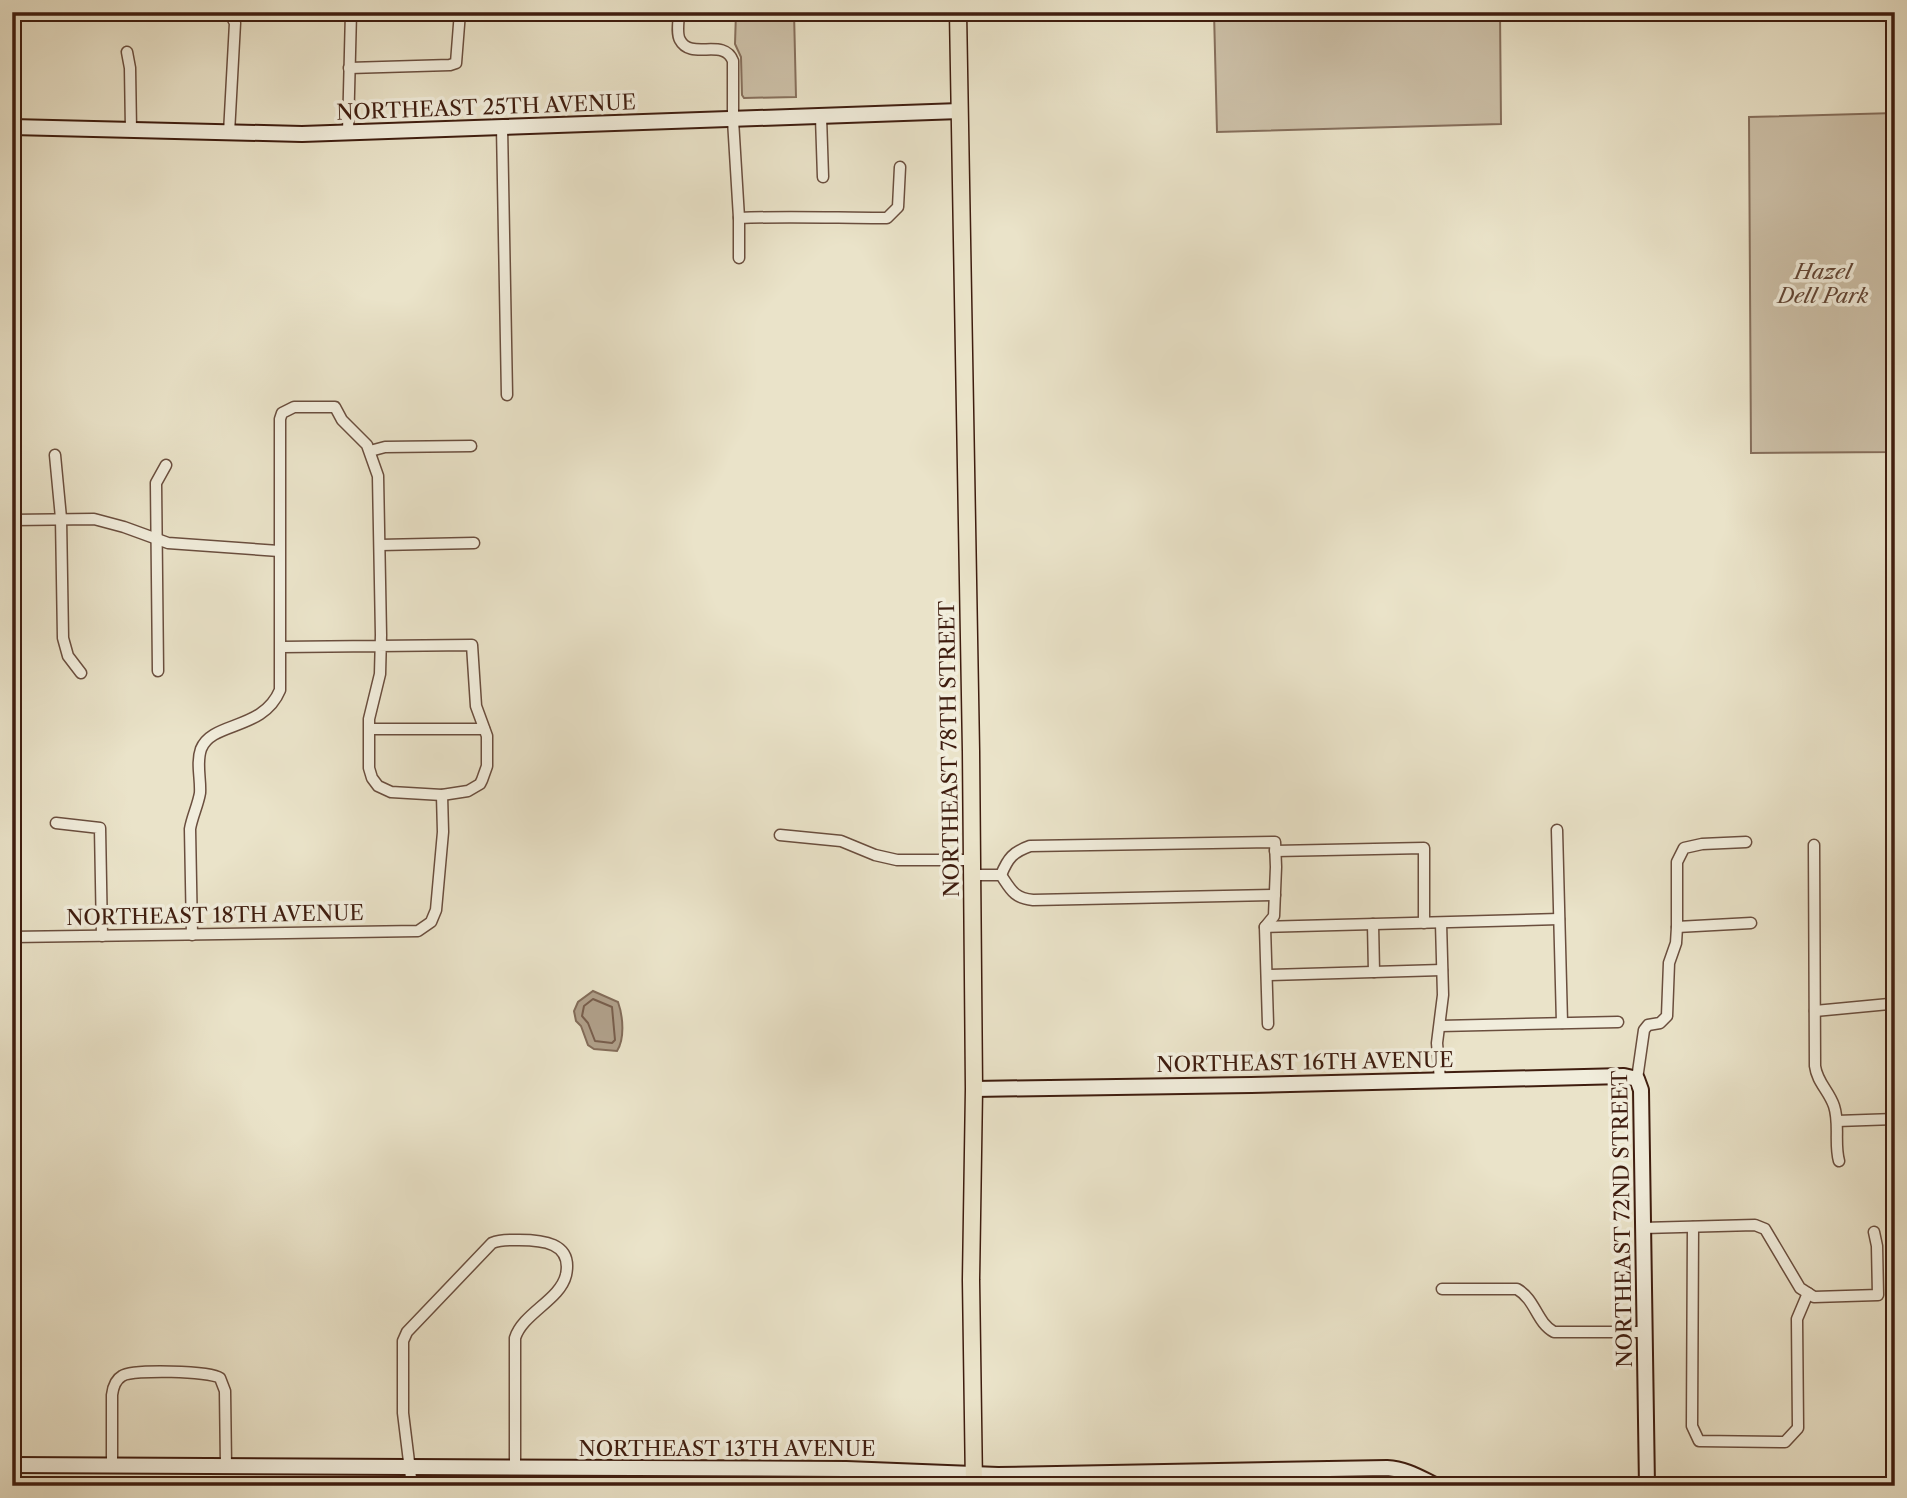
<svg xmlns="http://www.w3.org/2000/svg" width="1907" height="1498" font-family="'Libre Caslon Text',serif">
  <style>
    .green { fill: #cdc1a9; stroke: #866f5c; stroke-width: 2 }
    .water { fill: #b0a08a; stroke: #836c59; stroke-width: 2 }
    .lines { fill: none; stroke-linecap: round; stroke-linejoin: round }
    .shore { stroke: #785e4c; stroke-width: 2 }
    .street-casing { stroke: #6a4e3e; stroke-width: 13 }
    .secondary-casing { stroke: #3f1d0f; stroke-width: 18 }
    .primary-casing { stroke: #3f1d0f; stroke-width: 19 }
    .street { stroke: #f1eddc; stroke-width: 10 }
    .secondary { stroke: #f1eddc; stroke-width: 14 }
    .primary { stroke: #eae3c9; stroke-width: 16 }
    .labels { text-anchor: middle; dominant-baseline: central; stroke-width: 7; stroke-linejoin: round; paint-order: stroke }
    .street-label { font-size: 21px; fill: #3f1d0f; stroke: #f1eddc }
    .park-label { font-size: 21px; font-style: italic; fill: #624636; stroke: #f1eddc }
  </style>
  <rect width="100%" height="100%" fill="#eae3c9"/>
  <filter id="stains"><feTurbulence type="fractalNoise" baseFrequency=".00286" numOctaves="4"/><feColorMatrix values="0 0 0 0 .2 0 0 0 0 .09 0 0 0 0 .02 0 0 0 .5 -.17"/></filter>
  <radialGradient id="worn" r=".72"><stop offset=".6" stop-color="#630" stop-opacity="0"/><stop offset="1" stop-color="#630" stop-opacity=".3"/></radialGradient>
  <g class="green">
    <polygon points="736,12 794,12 796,97 744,98 742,95 741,57 735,44"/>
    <polygon points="1214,12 1500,12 1501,124 1217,132"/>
    <polygon points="1895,113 1895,452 1751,453 1749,117"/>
  </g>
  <path class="water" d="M593,991L618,1002C623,1016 625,1039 617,1051L594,1049L588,1045L581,1026L576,1021L574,1011L578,1002Z"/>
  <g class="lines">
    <polygon class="shore" points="593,999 612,1007 615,1040 612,1043 595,1041 588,1023 582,1016 584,1006"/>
    <g class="street-casing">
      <g id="street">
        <path d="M679,12C679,20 676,33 680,40C691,61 724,37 733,61V120L739,218V258"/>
        <polyline points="127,52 130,68 131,130"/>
        <polyline points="349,68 450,65 456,63 460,12"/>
        <polyline points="821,117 823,177"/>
        <polyline points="502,127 507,395"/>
        <polyline points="348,132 351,12"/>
        <polyline points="229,133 235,23 229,12"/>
        <path d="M739,218C789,216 838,218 887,218L898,207L900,167"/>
        <polyline points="370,451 385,447 471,446"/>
        <polyline points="55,455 61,518 63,638 68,656 81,673"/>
        <polyline points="12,520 94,519 124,527 168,543 279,551"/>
        <polyline points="380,545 474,543"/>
        <polyline points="158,671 156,483 166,465"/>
        <polyline points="370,729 484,729"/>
        <polyline points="56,823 100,828 102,936"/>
        <polyline points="1557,830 1562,1023"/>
        <polyline points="780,835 841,841 875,855 897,860 972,860"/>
        <polyline points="1746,842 1702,844 1684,848 1677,862 1677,927 1751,923"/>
        <path d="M1814,845L1815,1066C1817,1082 1829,1091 1834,1106C1840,1124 1834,1143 1839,1161"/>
        <polyline points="1275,851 1424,848 1424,923"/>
        <path d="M972,875H1001C1011,890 1014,898 1033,900L1275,895"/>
        <path d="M1001,875C1008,858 1013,852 1030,846L1275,842L1276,867L1274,916L1265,927L1268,1024"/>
        <polyline points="1373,924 1374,972"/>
        <polyline points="1265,927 1559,919"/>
        <path d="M192,935L190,829C192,817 198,805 200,793C201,779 196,763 201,749C212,721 263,731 280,690V419L282,413L294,407H335L342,420L367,445L378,476L381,635L380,674L369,719V768L372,778L378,786L391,792L442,795L468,791L480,784L482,780L487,766V736L476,706L472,645L282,647"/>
        <polyline points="12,937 418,931 431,922 436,910 443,832 442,795"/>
        <polyline points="1267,975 1442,970"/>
        <polyline points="1815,1011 1889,1004 1895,1001"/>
        <polyline points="1440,1026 1618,1022"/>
        <polyline points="1637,1079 1644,1030 1648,1025 1660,1023 1667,1016 1669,963 1676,943 1677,927"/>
        <polyline points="1440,1080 1437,1043 1443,995 1441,923"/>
        <polyline points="1837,1121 1895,1119"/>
        <polyline points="1693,1227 1692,1426 1699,1441 1785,1442 1798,1428 1797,1319 1808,1293"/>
        <polyline points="1643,1228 1755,1225 1765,1229 1800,1288 1814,1297 1878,1295 1877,1246 1874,1232"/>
        <path d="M1442,1289H1517C1536,1300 1536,1322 1554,1332H1645"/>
        <path d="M112,1465V1395C113,1387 115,1380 122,1376C133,1369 210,1371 220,1378L225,1391L226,1466"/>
        <path d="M412,1486L403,1413V1341L407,1332L492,1243C501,1239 509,1240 519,1240C541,1240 573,1242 566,1275C560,1300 523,1313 515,1338V1467"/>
        <polyline points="1316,1486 1318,1469"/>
      </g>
    </g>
    <g class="secondary-casing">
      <g id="secondary">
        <polyline points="12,127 302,134 960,111"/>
        <polyline points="974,1089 1251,1085 1624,1076 1637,1079 1641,1090 1647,1486"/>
        <path d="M12,1465L846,1469L998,1475L1387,1468C1406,1469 1420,1478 1437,1486"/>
        <polyline points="1624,1486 1647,1485"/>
      </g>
    </g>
    <g class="primary-casing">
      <polyline id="primary" points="958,12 971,751 974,1089 971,1280 974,1486"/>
    </g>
    <use href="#street" class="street"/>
    <use href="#secondary" class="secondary"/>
    <use href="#primary" class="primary"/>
  </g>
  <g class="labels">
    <g class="street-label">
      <text transform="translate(486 107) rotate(-2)">NORTHEAST 25TH AVENUE</text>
      <text transform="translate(949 749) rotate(-91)">NORTHEAST 78TH STREET</text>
      <text transform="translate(215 915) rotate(-1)">NORTHEAST 18TH AVENUE</text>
      <text transform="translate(1305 1062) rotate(-1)">NORTHEAST 16TH AVENUE</text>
      <text transform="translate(1622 1219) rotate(-91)">NORTHEAST 72ND STREET</text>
      <text x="727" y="1448">NORTHEAST 13TH AVENUE</text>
    </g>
    <g class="park-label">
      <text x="1823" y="271">Hazel<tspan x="1823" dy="24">Dell Park</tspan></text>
    </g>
  </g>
  <rect width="1907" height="1498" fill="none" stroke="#eae3c9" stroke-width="42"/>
  <rect x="14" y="14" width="1879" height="1470" fill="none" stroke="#3f1d0f" stroke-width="3.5"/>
  <rect x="21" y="21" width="1865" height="1456" fill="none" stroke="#3f1d0f" stroke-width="2"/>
  <rect width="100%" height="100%" filter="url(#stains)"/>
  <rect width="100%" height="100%" fill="url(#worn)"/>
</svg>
